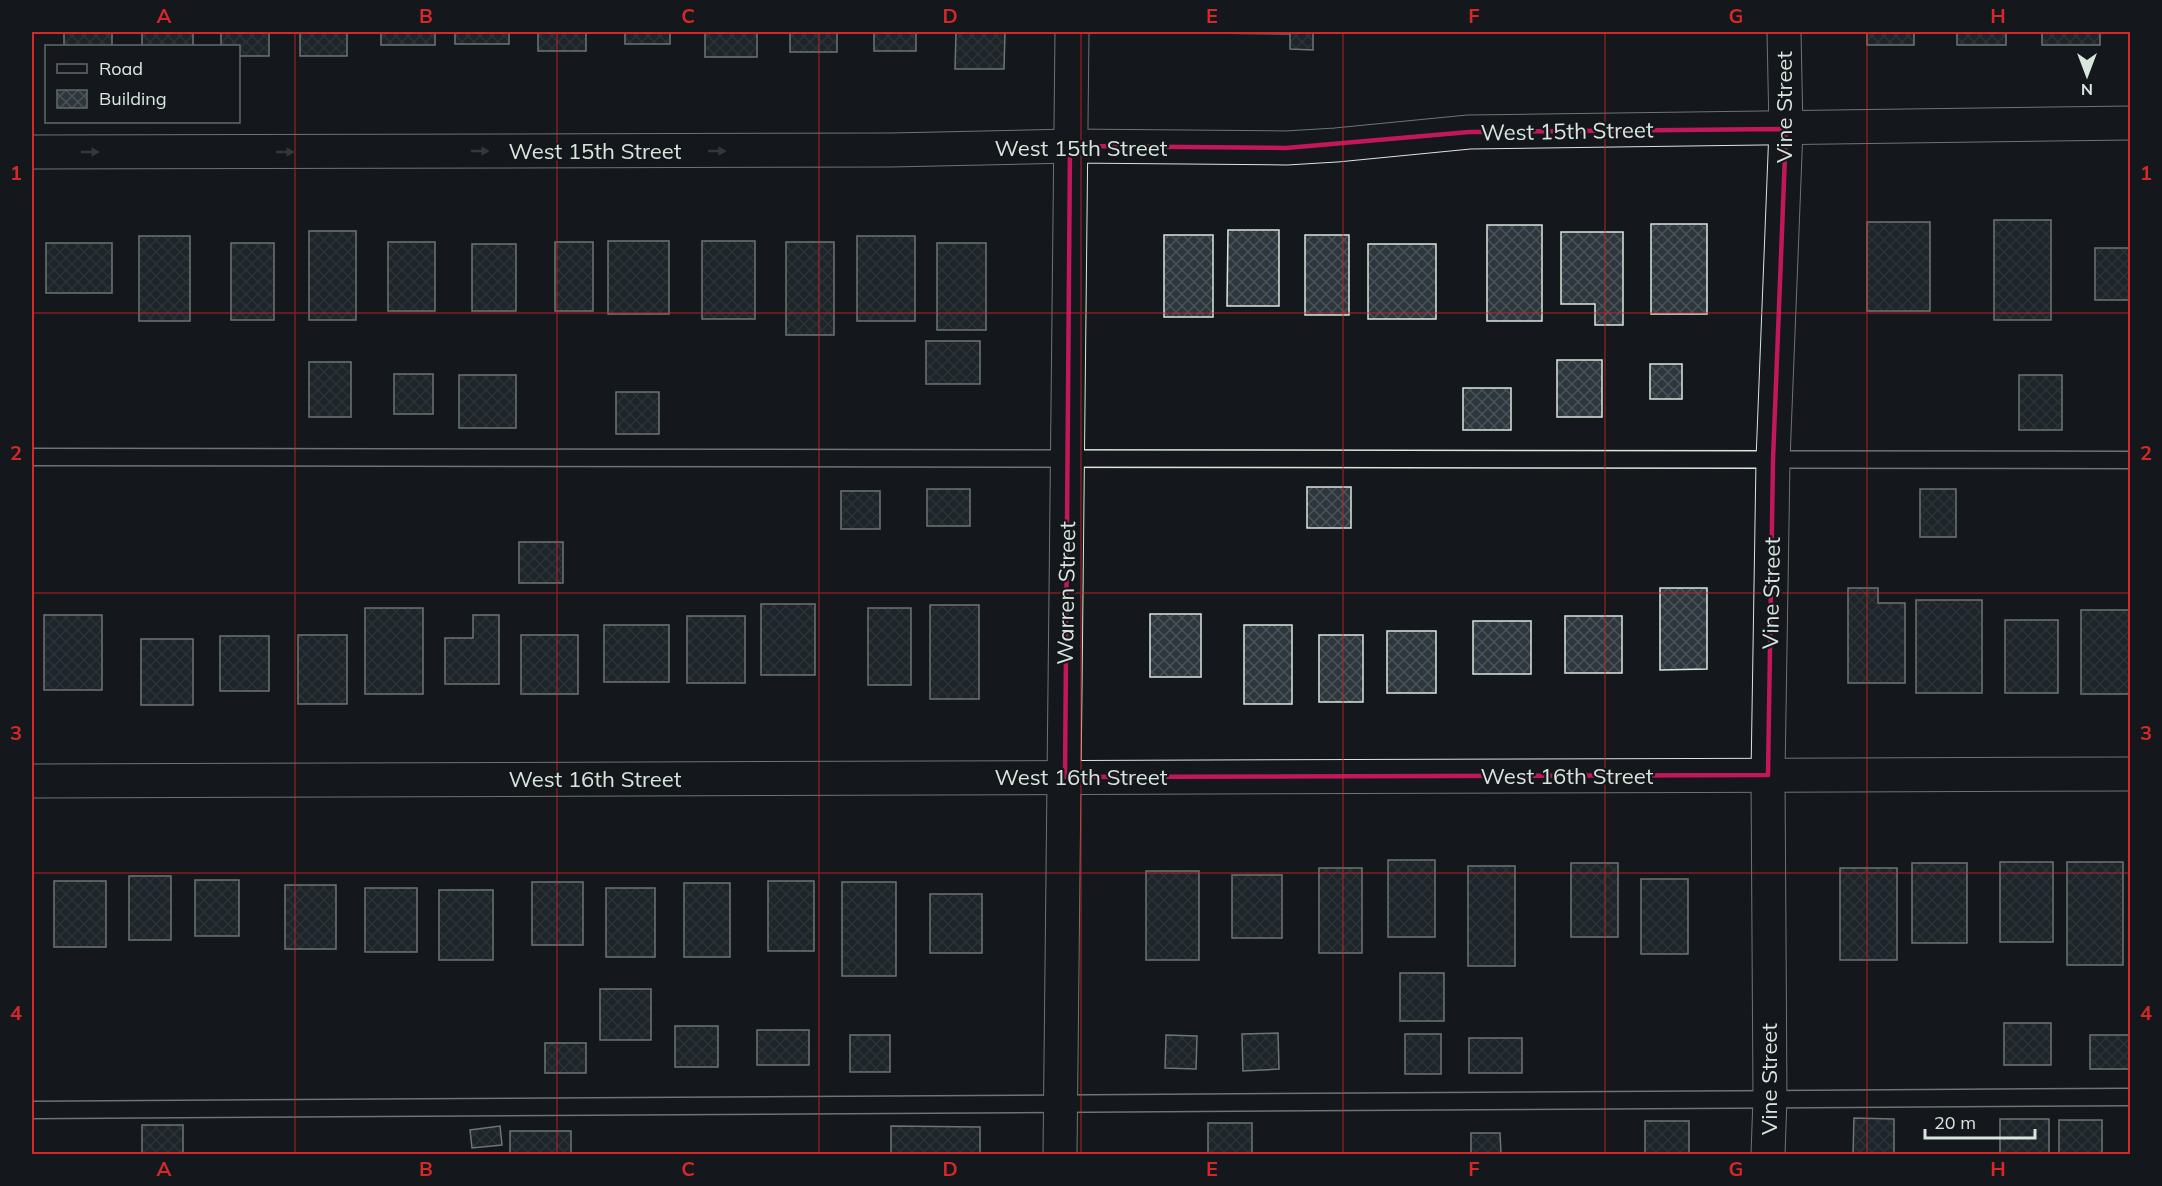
<svg xmlns="http://www.w3.org/2000/svg" width="2162" height="1186" font-family="Mulish,sans-serif">
  <style>
    .building { fill: url(#building-cross-hatch); stroke: #d8e6dc; stroke-width: 1.5 }
    .lines { fill: none; stroke-linecap: round; stroke-linejoin: round }
    .service-casing { stroke: #d8e6dc; stroke-width: 19 }
    .minor-casing { stroke: #d8e6dc; stroke-width: 35 }
    .service { stroke: #14181c; stroke-width: 16 }
    .minor { stroke: #14181c; stroke-width: 33 }
    .oneway { fill: #59605f }
    .marked { fill: none; stroke: #c2185b; stroke-width: 4.5; stroke-linejoin: round }
    .grid { fill: none; stroke: #d62828; stroke-width: 1.5; stroke-opacity: 0.55 }
    .labels { text-anchor: middle; dominant-baseline: central; stroke-width: 4.5; stroke-linejoin: round; paint-order: stroke }
    .street-label { font-size: 22px; fill: #d8e6dc; stroke: #14181c }
    .neatline { fill: none; stroke: #d62828; stroke-width: 2 }
    .grid-label { font-size: 20px; text-anchor: middle; font-weight: bold; fill: #d62828 }
  </style>
  <defs>
    <pattern id="building-cross-hatch" width="8" height="8" patternUnits="userSpaceOnUse" patternTransform="scale(1.5)"><rect width="8" height="8" fill="#2c363c"/><path d="M0 0l8 8M0 8l8-8" fill="none" stroke="#4a5358"/></pattern>
  </defs>
  <rect width="100%" height="100%" fill="#14181c"/>
  <g class="building">
    <rect x="64" y="32" width="48" height="14"/>
    <rect x="142" y="32" width="51" height="14"/>
    <polygon points="221,32 269,32 269,56 238,56 238,46 221,46"/>
    <rect x="300" y="32" width="47" height="24"/>
    <rect x="381" y="32" width="54" height="13"/>
    <rect x="455" y="32" width="54" height="12"/>
    <rect x="538" y="32" width="48" height="19"/>
    <rect x="625" y="32" width="45" height="12"/>
    <rect x="705" y="32" width="52" height="25"/>
    <rect x="790" y="32" width="47" height="20"/>
    <rect x="874" y="32" width="42" height="19"/>
    <polygon points="956,32 1005,32 1004,69 955,69"/>
    <polygon points="1205,32 1382,32 1382,33 1313,32 1313,50 1290,49 1290,34 1205,33"/>
    <rect x="1867" y="32" width="47" height="13"/>
    <rect x="1957" y="32" width="49" height="13"/>
    <rect x="2042" y="32" width="58" height="13"/>
    <rect x="1994" y="220" width="57" height="100"/>
    <rect x="1867" y="222" width="63" height="89"/>
    <rect x="1651" y="224" width="56" height="90"/>
    <rect x="1487" y="225" width="55" height="96"/>
    <polygon points="1228,230 1279,230 1279,306 1227,306"/>
    <rect x="309" y="231" width="47" height="89"/>
    <polygon points="1561,232 1623,232 1623,325 1595,325 1595,304 1561,304"/>
    <rect x="1164" y="235" width="49" height="82"/>
    <rect x="1305" y="235" width="44" height="80"/>
    <rect x="139" y="236" width="51" height="85"/>
    <rect x="857" y="236" width="58" height="85"/>
    <rect x="608" y="241" width="61" height="73"/>
    <rect x="702" y="241" width="53" height="78"/>
    <rect x="388" y="242" width="47" height="69"/>
    <rect x="555" y="242" width="38" height="69"/>
    <rect x="786" y="242" width="48" height="93"/>
    <rect x="46" y="243" width="66" height="50"/>
    <rect x="231" y="243" width="43" height="77"/>
    <rect x="937" y="243" width="49" height="87"/>
    <rect x="472" y="244" width="44" height="67"/>
    <rect x="1368" y="244" width="68" height="75"/>
    <rect x="2095" y="248" width="35" height="52"/>
    <rect x="926" y="341" width="54" height="43"/>
    <rect x="1557" y="360" width="45" height="57"/>
    <rect x="309" y="362" width="42" height="55"/>
    <rect x="1650" y="364" width="32" height="35"/>
    <rect x="394" y="374" width="39" height="40"/>
    <rect x="459" y="375" width="57" height="53"/>
    <rect x="2019" y="375" width="43" height="55"/>
    <rect x="1463" y="388" width="48" height="42"/>
    <rect x="616" y="392" width="43" height="42"/>
    <rect x="1307" y="487" width="44" height="41"/>
    <rect x="927" y="489" width="43" height="37"/>
    <rect x="1920" y="489" width="36" height="48"/>
    <rect x="841" y="491" width="39" height="38"/>
    <rect x="519" y="542" width="44" height="41"/>
    <polygon points="1660,588 1707,588 1707,669 1660,670"/>
    <polygon points="1848,588 1878,588 1878,603 1905,603 1905,683 1848,683"/>
    <rect x="1916" y="600" width="66" height="93"/>
    <rect x="761" y="604" width="54" height="71"/>
    <rect x="930" y="605" width="49" height="94"/>
    <rect x="365" y="608" width="58" height="86"/>
    <rect x="868" y="608" width="43" height="77"/>
    <rect x="2081" y="610" width="49" height="84"/>
    <rect x="1150" y="614" width="51" height="63"/>
    <rect x="44" y="615" width="58" height="75"/>
    <polygon points="473,615 499,615 499,684 445,684 445,638 473,638"/>
    <rect x="687" y="616" width="58" height="67"/>
    <rect x="1565" y="616" width="57" height="57"/>
    <rect x="2005" y="620" width="53" height="73"/>
    <rect x="1473" y="621" width="58" height="53"/>
    <rect x="604" y="625" width="65" height="57"/>
    <rect x="1244" y="625" width="48" height="79"/>
    <rect x="1387" y="631" width="49" height="62"/>
    <rect x="298" y="635" width="49" height="69"/>
    <rect x="521" y="635" width="57" height="59"/>
    <rect x="1319" y="635" width="44" height="67"/>
    <rect x="220" y="636" width="49" height="55"/>
    <rect x="141" y="639" width="52" height="66"/>
    <rect x="1388" y="860" width="47" height="77"/>
    <rect x="2000" y="862" width="53" height="80"/>
    <rect x="2067" y="862" width="56" height="103"/>
    <rect x="1571" y="863" width="47" height="74"/>
    <rect x="1912" y="863" width="55" height="80"/>
    <rect x="1468" y="866" width="47" height="100"/>
    <rect x="1319" y="868" width="43" height="85"/>
    <rect x="1840" y="868" width="57" height="92"/>
    <rect x="1146" y="871" width="53" height="89"/>
    <rect x="1232" y="875" width="50" height="63"/>
    <rect x="129" y="876" width="42" height="64"/>
    <rect x="1641" y="879" width="47" height="75"/>
    <rect x="195" y="880" width="44" height="56"/>
    <rect x="54" y="881" width="52" height="66"/>
    <rect x="768" y="881" width="46" height="70"/>
    <rect x="532" y="882" width="51" height="63"/>
    <rect x="842" y="882" width="54" height="94"/>
    <rect x="684" y="883" width="46" height="74"/>
    <rect x="285" y="885" width="51" height="64"/>
    <rect x="365" y="888" width="52" height="64"/>
    <rect x="606" y="888" width="49" height="69"/>
    <rect x="439" y="890" width="54" height="70"/>
    <rect x="930" y="894" width="52" height="59"/>
    <rect x="1400" y="973" width="44" height="48"/>
    <rect x="600" y="989" width="51" height="51"/>
    <rect x="2004" y="1023" width="47" height="42"/>
    <rect x="675" y="1026" width="43" height="41"/>
    <rect x="757" y="1030" width="52" height="35"/>
    <polygon points="1278,1033 1279,1069 1243,1071 1242,1034"/>
    <rect x="1405" y="1034" width="36" height="40"/>
    <rect x="850" y="1035" width="40" height="37"/>
    <polygon points="1166,1035 1197,1036 1196,1069 1165,1068"/>
    <rect x="2090" y="1035" width="40" height="34"/>
    <rect x="1469" y="1038" width="53" height="35"/>
    <rect x="545" y="1043" width="41" height="30"/>
    <polygon points="1854,1118 1894,1119 1894,1154 1853,1154"/>
    <rect x="2000" y="1119" width="49" height="35"/>
    <rect x="2059" y="1120" width="43" height="34"/>
    <rect x="1645" y="1121" width="44" height="33"/>
    <rect x="1208" y="1123" width="44" height="31"/>
    <rect x="142" y="1125" width="41" height="29"/>
    <polygon points="500,1126 502,1145 472,1148 470,1130"/>
    <polygon points="891,1126 980,1127 980,1154 891,1154"/>
    <rect x="510" y="1131" width="61" height="23"/>
    <polygon points="1471,1133 1500,1133 1501,1154 1471,1154"/>
  </g>
  <g class="lines">
    <g class="service-casing">
      <g id="service">
        <polyline points="32,457 2130,460"/>
        <polyline points="32,1110 2130,1097"/>
      </g>
    </g>
    <g class="minor-casing">
      <g id="minor">
        <polyline points="32,152 891,150 1070,146 1286,148 1336,145 1469,132 2130,123"/>
        <polyline points="32,781 2130,774"/>
        <polyline points="1060,1154 1072,32"/>
        <polyline points="1768,1154 1770,1099 1768,775 1773,460 1786,129 1784,32"/>
      </g>
    </g>
    <use href="#service" class="service"/>
    <use href="#minor" class="minor"/>
  </g>
  <defs><path id="oneway-solid" d="M-6-.8H1V-3.2L6.5 0L1 3.2V.8H-6Z" transform="scale(1.5)"/></defs>
  <g class="oneway">
    <use href="#oneway-solid" transform="translate(480 151)"/>
    <use href="#oneway-solid" transform="translate(717 151)"/>
    <use href="#oneway-solid" transform="translate(90 152)"/>
    <use href="#oneway-solid" transform="translate(285 152)"/>
  </g>
  <path d="M0 0H2162V1186H0ZM1786,129L1773,460L1768,775L1065,777L1070,146L1286,148L1469,132Z" fill="#14181c" fill-opacity=".55" fill-rule="evenodd"/>
  <path class="marked" d="M1786,129L1773,460L1768,775L1065,777L1070,146L1286,148L1469,132Z"/>
  <path class="grid" d="M295,32V1154M557,32V1154M819,32V1154M1081,32V1154M1343,32V1154M1605,32V1154M1867,32V1154M32,313H2130M32,593H2130M32,873H2130"/>
  <g class="labels">
    <g class="street-label">
      <text transform="translate(1784 107) rotate(-90)">Vine Street</text>
      <text transform="translate(1567 131) rotate(-1)">West 15th Street</text>
      <text x="1081" y="148">West 15th Street</text>
      <text x="595" y="151">West 15th Street</text>
      <text transform="translate(1066 593) rotate(-89)">Warren Street</text>
      <text transform="translate(1771 593) rotate(-89)">Vine Street</text>
      <text x="1567" y="776">West 16th Street</text>
      <text x="1081" y="777">West 16th Street</text>
      <text x="595" y="779">West 16th Street</text>
      <text transform="translate(1769 1079) rotate(-90)">Vine Street</text>
    </g>
  </g>
  <rect width="2162" height="1186" fill="none" stroke="#14181c" stroke-width="66"/>
  <rect x="45" y="45" width="195" height="78" fill="#14181c" stroke="#626a69" stroke-width="1.5"/>
  <rect x="57" y="64" width="30" height="9" fill="#14181c" stroke="#626a69" stroke-width="1.5"/>
  <text x="99" y="75" font-size="18" fill="#d8e6dc">Road</text>
  <rect x="57" y="90" width="30" height="18" fill="url(#building-cross-hatch)" stroke="#626a69" stroke-width="1.5"/>
  <text x="99" y="105" font-size="18" fill="#d8e6dc">Building</text>
  <g transform="translate(2087 75) rotate(180)" stroke="#14181c" stroke-width="4.5" paint-order="stroke">
  <path d="M0-4.5L10 22L0 15L-10 22Z" fill="#d8e6dc"/>
  <text y="-9" font-size="16" font-weight="bold" text-anchor="middle" fill="#d8e6dc">N</text>
  </g>
  <path d="M1925 1129v9h110v-9" fill="none" stroke="#d8e6dc" stroke-width="3"/>
  <text x="1934" y="1129" font-size="18" fill="#d8e6dc" stroke="#14181c" stroke-width="4.5" paint-order="stroke">20 m</text>
  <rect x="33" y="33" width="2096" height="1120" class="neatline"/>
  <g class="grid-label">
    <text x="164" y="23">A</text>
    <text x="426" y="23">B</text>
    <text x="688" y="23">C</text>
    <text x="950" y="23">D</text>
    <text x="1212" y="23">E</text>
    <text x="1474" y="23">F</text>
    <text x="1736" y="23">G</text>
    <text x="1998" y="23">H</text>
    <text x="16" y="180">1</text>
    <text x="2146" y="180">1</text>
    <text x="16" y="460">2</text>
    <text x="2146" y="460">2</text>
    <text x="16" y="740">3</text>
    <text x="2146" y="740">3</text>
    <text x="16" y="1020">4</text>
    <text x="2146" y="1020">4</text>
    <text x="164" y="1176">A</text>
    <text x="426" y="1176">B</text>
    <text x="688" y="1176">C</text>
    <text x="950" y="1176">D</text>
    <text x="1212" y="1176">E</text>
    <text x="1474" y="1176">F</text>
    <text x="1736" y="1176">G</text>
    <text x="1998" y="1176">H</text>
  </g>
</svg>
